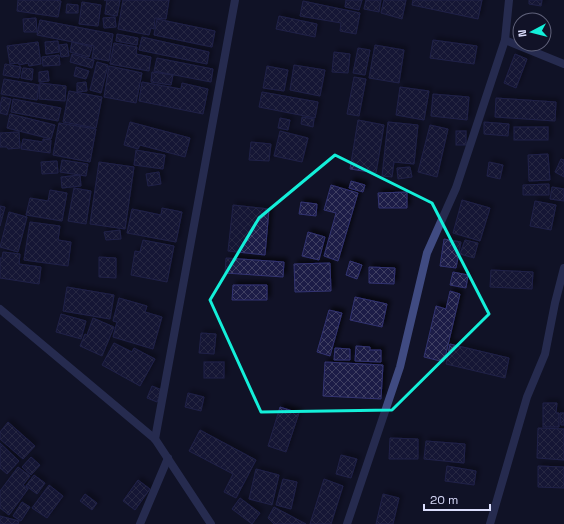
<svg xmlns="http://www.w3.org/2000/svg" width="564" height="524" font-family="'Space Grotesk',sans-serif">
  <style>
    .building { fill: url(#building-cross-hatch); stroke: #323371; filter: url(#shadow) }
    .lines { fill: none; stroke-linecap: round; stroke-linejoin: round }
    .minor { stroke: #404b82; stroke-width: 8 }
    .marked { fill: none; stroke: #13efd9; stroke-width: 3; stroke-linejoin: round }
  </style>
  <defs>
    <pattern id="building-cross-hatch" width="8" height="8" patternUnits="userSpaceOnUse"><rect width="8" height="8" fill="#1f1f46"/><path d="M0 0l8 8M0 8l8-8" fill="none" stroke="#3f3f62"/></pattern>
    <filter id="shadow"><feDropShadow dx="3.5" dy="-3.5" stdDeviation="2" flood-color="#0009"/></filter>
  </defs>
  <rect width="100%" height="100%" fill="#111227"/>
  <g class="building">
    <polygon points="18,0 54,0 61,1 58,17 17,11"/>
    <polygon points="104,0 120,0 117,16 105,14 107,0"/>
    <polygon points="123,0 169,0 166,19 155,18 154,29 151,28 149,35 118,29"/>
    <polygon points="346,0 362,0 359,10 345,7"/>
    <polygon points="366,0 381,0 379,12 364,9"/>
    <polygon points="384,0 406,0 402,19 381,13"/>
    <polygon points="413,0 482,0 478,19 412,5"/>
    <polygon points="529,0 542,0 541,6 529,4"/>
    <polygon points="303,1 360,13 356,34 340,31 341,23 300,16"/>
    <polygon points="82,2 101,5 98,26 79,24"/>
    <polygon points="67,4 78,5 78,13 66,13"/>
    <polygon points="279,16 317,24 315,37 276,29"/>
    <polygon points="115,17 116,27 104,28 103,18"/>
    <polygon points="36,18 37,32 24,32 23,19"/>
    <polygon points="157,19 215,31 212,47 154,35"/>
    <polygon points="40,20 113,34 109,61 92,58 94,46 37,35"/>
    <polygon points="117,34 138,38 137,45 116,41"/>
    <polygon points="142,37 209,52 207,64 139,50"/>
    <polygon points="433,40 477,46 474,64 430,58"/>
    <polygon points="58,41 59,52 46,54 45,42"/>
    <polygon points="38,42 41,64 29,66 28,63 19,65 19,63 10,64 7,46"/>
    <polygon points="72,42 92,47 89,57 70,52"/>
    <polygon points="114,43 137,47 136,54 151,57 149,71 110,64"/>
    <polygon points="67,44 69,56 61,57 59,45"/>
    <polygon points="375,45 404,50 399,83 369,78"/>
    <polygon points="358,48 370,50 365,75 353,73"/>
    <polygon points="334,52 350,54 348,73 332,72"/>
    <polygon points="72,54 94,60 92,68 70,62"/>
    <polygon points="515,54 527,59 516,88 504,83"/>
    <polygon points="59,55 60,65 43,66 42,57"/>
    <polygon points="157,58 213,69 211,82 154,71"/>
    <polygon points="97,62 108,65 101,93 90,90"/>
    <polygon points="5,64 21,67 19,78 3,75"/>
    <polygon points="294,65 325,70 320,96 290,90"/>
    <polygon points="109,66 142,73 136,103 104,97"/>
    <polygon points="267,66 288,70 284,91 263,88"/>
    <polygon points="76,67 89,71 86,79 74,76"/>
    <polygon points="23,68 33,69 32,80 21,78"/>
    <polygon points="48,71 49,81 39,82 39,72"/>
    <polygon points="152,72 173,75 171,85 151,82"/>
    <polygon points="354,77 366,79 359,116 347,114"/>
    <polygon points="4,79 39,85 37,100 1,94"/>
    <polygon points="86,82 87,91 77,92 77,83"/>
    <polygon points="142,82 181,89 182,83 208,89 203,114 139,101"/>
    <polygon points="40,83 66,86 65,101 39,99"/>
    <polygon points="400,87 429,91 424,120 396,115"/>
    <polygon points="69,91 102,97 96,128 63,122"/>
    <polygon points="262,92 318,102 315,118 259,107"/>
    <polygon points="433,94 469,97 467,120 431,116"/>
    <polygon points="2,97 11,99 7,115 0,113 0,106"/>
    <polygon points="496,98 556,102 555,121 495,117"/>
    <polygon points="13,99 61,108 58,121 11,112"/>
    <polygon points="10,114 55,125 51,139 7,128"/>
    <polygon points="302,117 314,119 313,127 301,124"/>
    <polygon points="280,118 290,120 288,130 278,128"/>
    <polygon points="358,120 384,125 376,173 350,169"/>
    <polygon points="130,122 190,138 185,157 140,145 138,149 124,145"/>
    <polygon points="388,122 418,125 414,164 394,162 392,177 382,176"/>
    <polygon points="484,122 509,124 508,136 484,134"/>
    <polygon points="59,123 96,129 90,162 53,155"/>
    <polygon points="430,125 448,129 437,177 418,172"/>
    <rect x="514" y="127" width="34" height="13"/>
    <polygon points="280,131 308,138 302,162 274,156"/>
    <rect x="456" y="131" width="10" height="14"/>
    <polygon points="19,132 20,148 8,149 7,147 0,147 0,133"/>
    <polygon points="23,139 43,142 43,139 51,140 50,153 21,149"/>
    <polygon points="251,142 271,144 269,161 249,160"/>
    <polygon points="136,150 165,155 163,169 134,165"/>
    <polygon points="548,154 550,180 529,181 528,155"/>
    <polygon points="561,159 564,160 564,177 555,172"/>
    <polygon points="62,160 88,164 86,176 60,172"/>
    <polygon points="57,161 58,173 42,174 41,162"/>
    <polygon points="99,162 134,167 125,229 90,224"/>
    <polygon points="489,162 503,165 500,179 487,176"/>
    <polygon points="410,167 412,177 398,179 397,168"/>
    <polygon points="159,172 161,184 148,186 146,174"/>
    <polygon points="80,175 81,186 62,188 61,177"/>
    <polygon points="351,181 365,185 363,192 349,188"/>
    <polygon points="549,184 549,195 523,195 523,185"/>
    <polygon points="331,185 358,193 338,261 324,256 336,213 324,210"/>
    <polygon points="552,187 564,189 564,201 550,199"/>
    <polygon points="74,188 91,191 86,224 68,221"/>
    <polygon points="50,190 67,193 62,221 26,215 30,198 48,201"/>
    <polygon points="407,192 407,208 379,208 378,193"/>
    <polygon points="462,200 490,208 480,241 453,233"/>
    <polygon points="535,201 556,205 551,230 530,226"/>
    <polygon points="301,202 317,204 316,216 299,214"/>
    <polygon points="233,205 269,209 265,255 228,251"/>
    <polygon points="0,206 5,207 0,226"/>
    <polygon points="162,208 182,212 176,242 127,233 132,209 161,215"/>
    <polygon points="9,212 27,217 18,252 0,247"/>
    <polygon points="30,222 60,226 58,240 71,242 68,266 24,260"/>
    <polygon points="120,230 121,239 106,240 104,232"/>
    <polygon points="308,232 325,237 319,260 302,256"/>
    <polygon points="444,239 461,242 456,268 440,266"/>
    <polygon points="143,240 174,246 167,282 131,275 135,251 140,252"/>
    <polygon points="465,240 478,243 474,258 460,254"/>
    <polygon points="3,252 20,254 19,264 41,267 39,284 0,278 0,258 2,258"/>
    <polygon points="99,257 116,258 116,278 99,277"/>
    <polygon points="226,258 284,262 283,277 225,273"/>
    <polygon points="350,261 362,265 357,279 346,275"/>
    <polygon points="330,263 331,291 295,292 294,264"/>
    <polygon points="369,267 395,268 394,284 369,283"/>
    <polygon points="491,270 533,272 532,289 490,287"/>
    <polygon points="453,272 468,275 466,288 450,285"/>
    <polygon points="233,285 267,285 267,300 232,300"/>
    <polygon points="67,287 114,295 110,319 63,311"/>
    <polygon points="450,291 460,294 444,362 424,357 436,306 446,309"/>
    <polygon points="355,297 387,304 382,327 350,320"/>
    <polygon points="119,298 147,306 145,312 162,317 153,349 113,337 117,322 113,321"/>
    <polygon points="329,310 342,313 330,356 317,352"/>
    <polygon points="61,314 86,321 81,339 56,332"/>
    <polygon points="93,318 114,327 102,356 80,346 85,334 87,335"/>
    <polygon points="201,333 216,334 214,354 199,353"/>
    <polygon points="114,343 132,352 134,348 155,359 140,386 102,365"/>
    <polygon points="450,344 509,358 505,378 446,364"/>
    <polygon points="356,346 370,347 370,350 381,350 381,362 355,361"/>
    <polygon points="335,348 350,349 350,360 334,360"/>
    <rect x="204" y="362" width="20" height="16"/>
    <polygon points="325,362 383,365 381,399 323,396"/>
    <polygon points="152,386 162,390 157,402 147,398"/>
    <polygon points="188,393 204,397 201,411 185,407"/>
    <polygon points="543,403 557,403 556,413 559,413 559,427 543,427"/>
    <polygon points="280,407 299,413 286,452 268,446"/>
    <polygon points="560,413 564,413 564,425 561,425"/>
    <polygon points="8,422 35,446 23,459 0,439 0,432"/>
    <polygon points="538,428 564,429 564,460 537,458"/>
    <polygon points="200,430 256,460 236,498 224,492 233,474 189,451"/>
    <polygon points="390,438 418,439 418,459 389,459"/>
    <polygon points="426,441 465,444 464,463 424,459"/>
    <polygon points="0,443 19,461 7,474 0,468"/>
    <polygon points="341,455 357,459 351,478 336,474"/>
    <polygon points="31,457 40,465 31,475 22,467"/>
    <polygon points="447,466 476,471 474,485 445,481"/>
    <polygon points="538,466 564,467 564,488 538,487"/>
    <polygon points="18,467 30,476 23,485 28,489 9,515 0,508 0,491"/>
    <polygon points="256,469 279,475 272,505 249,499"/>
    <polygon points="34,475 45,483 37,494 26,486"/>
    <polygon points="283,479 297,482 291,509 276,505"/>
    <polygon points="324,479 343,486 331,524 310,524"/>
    <polygon points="138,480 150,489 135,510 123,501"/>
    <polygon points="49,485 63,496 47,518 32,508"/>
    <polygon points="85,494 97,503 92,510 80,501"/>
    <polygon points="383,494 399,498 393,524 376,524"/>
    <polygon points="240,498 260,513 252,524 232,509"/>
    <polygon points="22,502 30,507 21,521 13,516"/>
    <polygon points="274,507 306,524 274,524 268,518"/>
    <polygon points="0,516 19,521 18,524 0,524"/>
  </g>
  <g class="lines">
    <g class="minor">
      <polyline points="505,40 564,64"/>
      <polyline points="0,309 155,439 211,524"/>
      <polyline points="155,439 235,0"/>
      <polyline points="140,524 168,458"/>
      <polyline points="347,524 400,367 427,253 456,188 505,40 509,0"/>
      <polyline points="490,524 527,397 545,354 555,303 564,268"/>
    </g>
  </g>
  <path d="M0 0H564V524H0ZM335,155L432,203L489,314L392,410L261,412L210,300L259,218Z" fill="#111227" fill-opacity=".55" fill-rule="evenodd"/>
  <path class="marked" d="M335,155L432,203L489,314L392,410L261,412L210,300L259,218Z"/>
  <g transform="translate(532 32) rotate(263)"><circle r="19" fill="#111227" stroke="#61637c"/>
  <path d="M0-3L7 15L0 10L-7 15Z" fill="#13efd9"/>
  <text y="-6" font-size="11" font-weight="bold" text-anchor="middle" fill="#daddfc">N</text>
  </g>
  <path d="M424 504v6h66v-6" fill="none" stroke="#daddfc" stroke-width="2"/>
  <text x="430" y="504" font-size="12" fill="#daddfc" stroke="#111227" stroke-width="3" paint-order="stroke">20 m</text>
</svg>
